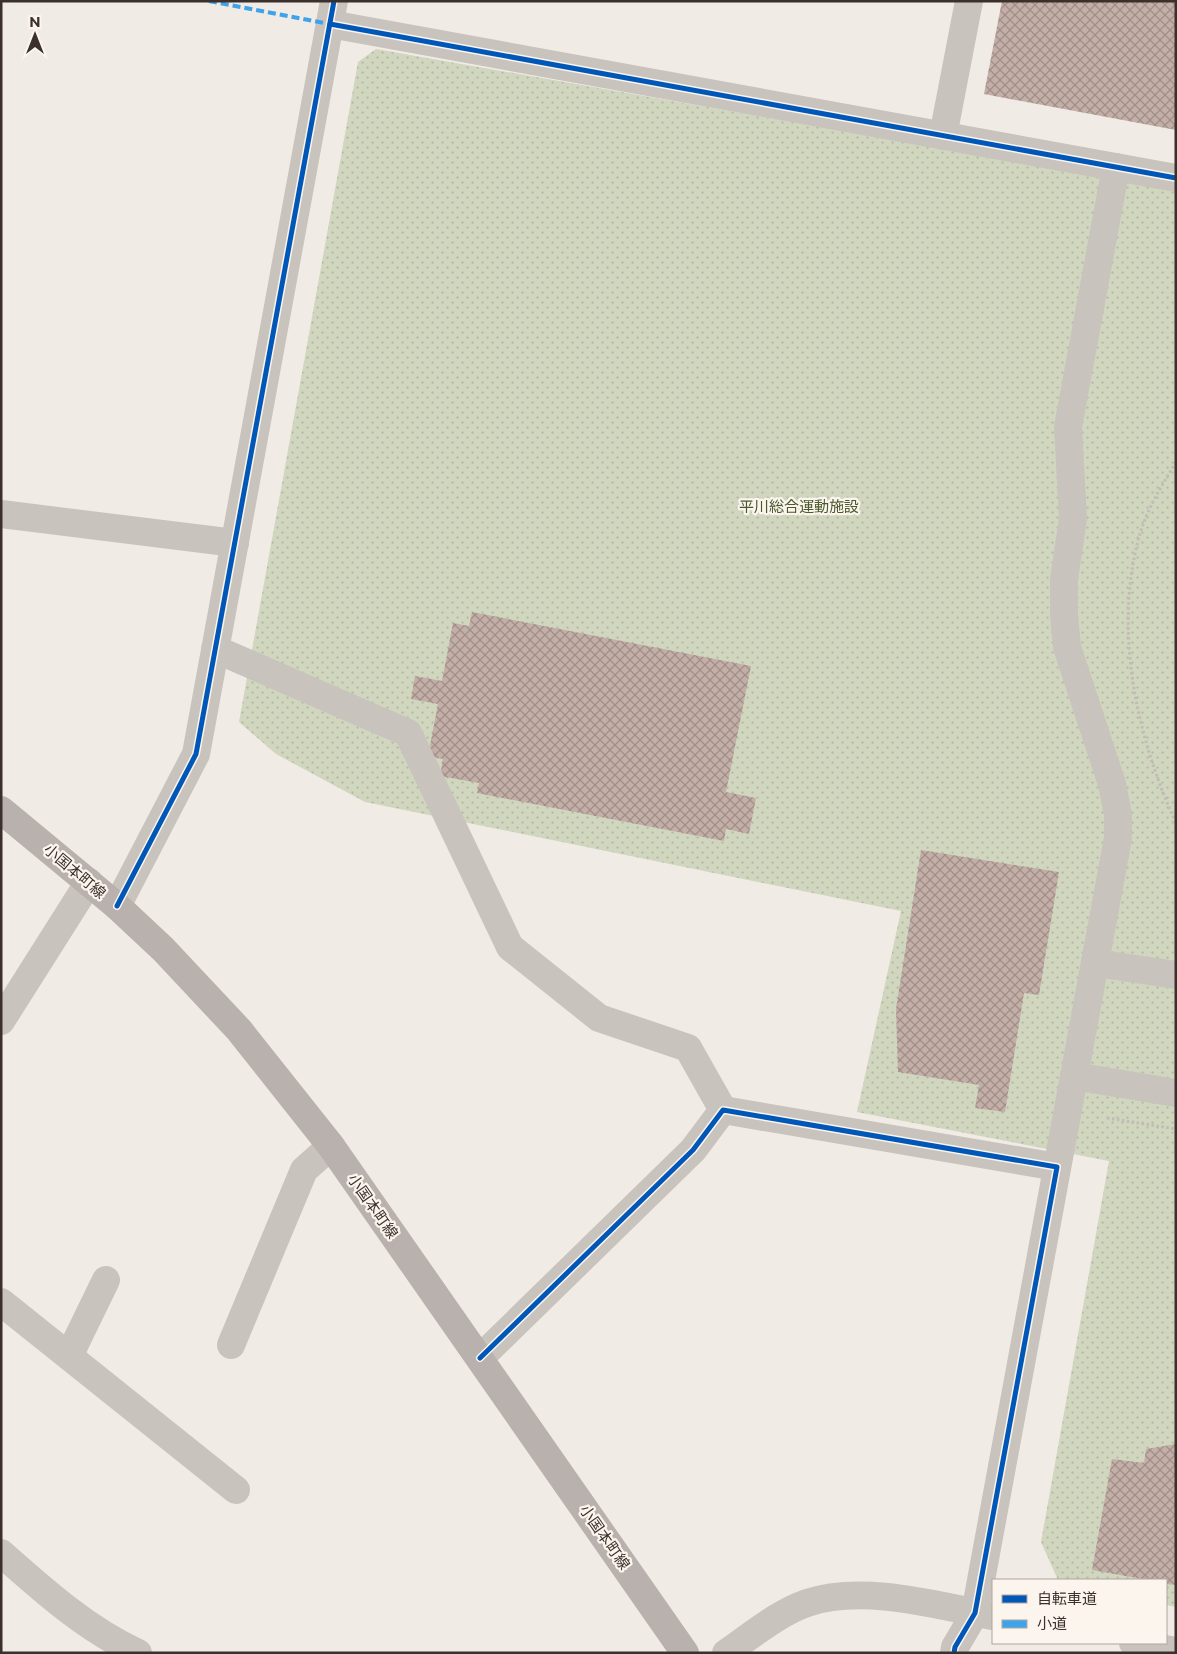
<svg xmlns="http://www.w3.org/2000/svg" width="1177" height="1654" font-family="Montserrat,'Noto Sans JP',sans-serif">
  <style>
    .park { fill: url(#park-dots) }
    .building { fill: url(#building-cross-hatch) }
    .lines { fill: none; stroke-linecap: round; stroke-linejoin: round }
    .path { stroke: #c2bbb6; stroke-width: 3; stroke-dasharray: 2.5 2.5; stroke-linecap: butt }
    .minor { stroke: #c9c3be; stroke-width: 28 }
    .major { stroke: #b8b1ad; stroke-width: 28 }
    .quiet { stroke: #3fa3eb; stroke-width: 4; stroke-dasharray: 8 4; stroke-linecap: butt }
    .cycleway-casing { stroke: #fbf5ee; stroke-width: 8 }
    .cycleway { stroke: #0057b8; stroke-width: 5 }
    .labels { text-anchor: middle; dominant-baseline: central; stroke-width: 4.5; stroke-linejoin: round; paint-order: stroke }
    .park-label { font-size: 15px; fill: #4a5a2e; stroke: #fbf5ee }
    .street-label { font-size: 15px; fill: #3b302b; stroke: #fbf5ee }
  </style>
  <defs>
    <pattern id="park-dots" width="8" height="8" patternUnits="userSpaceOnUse" patternTransform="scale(1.25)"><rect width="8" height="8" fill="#d1d6bf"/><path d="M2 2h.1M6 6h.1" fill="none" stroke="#b4b8a4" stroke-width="1.8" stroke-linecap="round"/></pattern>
    <pattern id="building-cross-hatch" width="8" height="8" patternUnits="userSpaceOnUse" patternTransform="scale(1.25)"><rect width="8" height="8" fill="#c3afa7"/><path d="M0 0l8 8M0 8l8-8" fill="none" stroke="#a08f88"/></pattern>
  </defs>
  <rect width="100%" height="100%" fill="#f0ebe5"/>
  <polygon class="park" points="376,49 1176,189 1176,1607 1166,1605 1166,1580 1058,1580 1041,1542 1109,1161 857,1112 901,911 365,802 276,754 239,722 358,62"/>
  <g class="building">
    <polygon points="1002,1 1176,1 1176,130 984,94"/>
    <polygon points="472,612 751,666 726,792 756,798 749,834 726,829 724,841 477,793 479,783 440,776 443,759 428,756 438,704 411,699 415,676 442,681 453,623 469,626"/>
    <polygon points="921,850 1059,872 1039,995 1024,993 1005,1112 975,1108 979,1085 898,1072 896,1009"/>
    <polygon points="1176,1444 1176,1585 1166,1584 1166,1580 1148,1580 1092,1570 1112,1459 1144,1463 1146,1449"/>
  </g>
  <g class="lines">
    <g class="path">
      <path d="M1176,462C1161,487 1145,512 1138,541C1114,633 1137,738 1176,823"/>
      <polyline points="1107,1118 1176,1129"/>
    </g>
    <g class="minor">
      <polyline points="330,24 1176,178"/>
      <polyline points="943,136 969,1"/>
      <polyline points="1,514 235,543"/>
      <polyline points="215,649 408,733 510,947 599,1018 688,1048 723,1110"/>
      <polyline points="117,906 196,754 334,1"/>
      <polyline points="1095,963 1176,975"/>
      <polyline points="1,1021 89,882"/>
      <polyline points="1074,1076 1176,1093"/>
      <polyline points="723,1110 1057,1167"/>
      <polyline points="1,1302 236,1490"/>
      <polyline points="231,1345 304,1170 331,1146"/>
      <polyline points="69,1356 106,1280"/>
      <polyline points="480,1358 693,1150 723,1110"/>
      <path d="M1,1553C44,1591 86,1629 138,1653"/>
      <polyline points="1133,1643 1176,1651"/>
      <path d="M726,1653C751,1636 778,1613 807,1603C862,1584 936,1605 992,1616"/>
      <polyline points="954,1653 955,1647 975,1613 1118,838 1118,814 1112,784 1067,647 1064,615 1064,579 1073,519 1068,427 1116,167"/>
    </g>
    <polyline class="major" points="1,810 117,906 163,949 239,1030 331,1146 685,1653"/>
    <polyline class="quiet" points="209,1 330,24"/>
    <g class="cycleway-casing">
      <g id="cycleway">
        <polyline points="330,24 1176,178"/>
        <polyline points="117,906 196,754 334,1"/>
        <polyline points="480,1358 693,1150 723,1110 1057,1167 975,1613 955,1647 954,1653"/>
      </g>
    </g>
    <use href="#cycleway" class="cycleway"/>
  </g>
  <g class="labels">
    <g class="park-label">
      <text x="799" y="506">平川総合運動施設</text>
    </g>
    <g class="street-label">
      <text transform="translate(75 871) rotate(40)">小国本町線</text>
      <text transform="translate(373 1206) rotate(55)">小国本町線</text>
      <text transform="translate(605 1537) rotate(55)">小国本町線</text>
    </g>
  </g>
  <rect width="1177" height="1654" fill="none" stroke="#3b302b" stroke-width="5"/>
  <rect x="992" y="1579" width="175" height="65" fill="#fbf5ee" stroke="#aea6a0"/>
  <rect x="1002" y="1595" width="25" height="8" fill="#0057b8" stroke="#aea6a0"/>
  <text x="1037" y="1604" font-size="15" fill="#3b302b">自転車道</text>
  <rect x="1002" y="1620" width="25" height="8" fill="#3fa3eb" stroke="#aea6a0"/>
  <text x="1037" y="1629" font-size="15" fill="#3b302b">小道</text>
  <g transform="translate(35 35)" stroke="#fbf5ee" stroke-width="4" paint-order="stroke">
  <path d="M0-4L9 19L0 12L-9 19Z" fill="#3b302b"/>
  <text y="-8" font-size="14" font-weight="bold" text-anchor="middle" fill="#3b302b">N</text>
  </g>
</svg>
